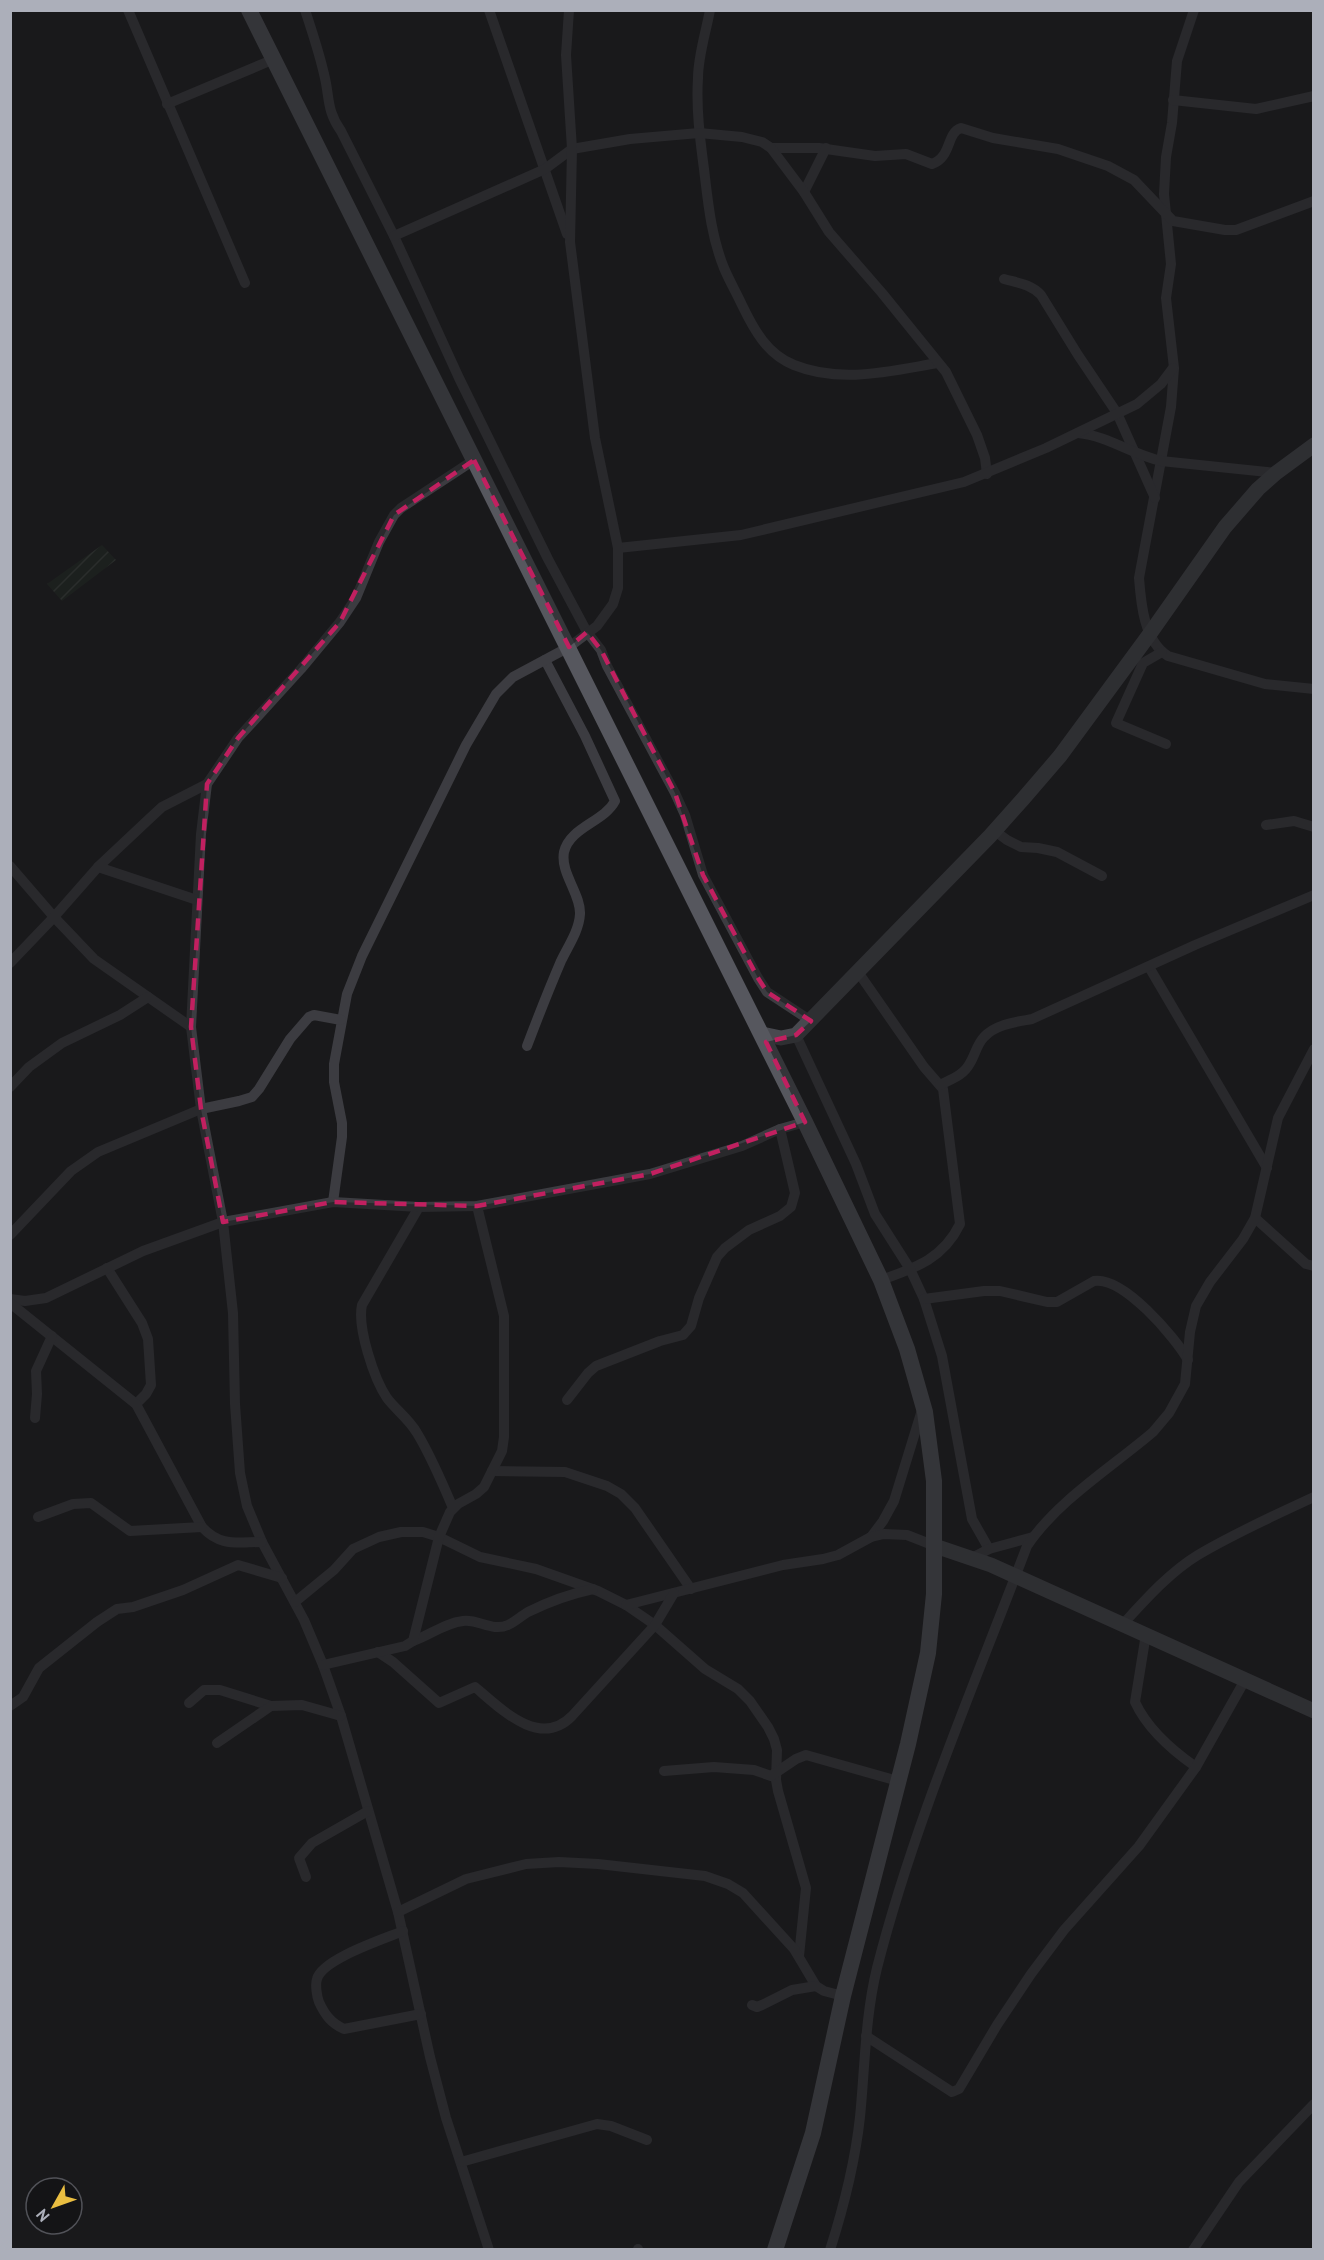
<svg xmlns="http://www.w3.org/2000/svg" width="1324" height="2260" font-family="'PT Sans',sans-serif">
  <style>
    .garden { fill: url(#garden-furrows) }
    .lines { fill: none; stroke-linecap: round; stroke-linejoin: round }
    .street { stroke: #3c3c41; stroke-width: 10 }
    .secondary { stroke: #48494f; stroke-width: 15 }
    .primary { stroke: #56575e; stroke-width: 16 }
    .marked { fill: none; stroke: #c12060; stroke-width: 4.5; stroke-dasharray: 12 8; stroke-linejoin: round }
  </style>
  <defs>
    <pattern id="garden-furrows" width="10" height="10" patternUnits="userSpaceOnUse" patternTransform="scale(1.5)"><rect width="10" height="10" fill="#212922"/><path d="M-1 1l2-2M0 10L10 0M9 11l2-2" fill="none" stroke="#3f4640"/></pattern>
  </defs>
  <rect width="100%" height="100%" fill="#19191b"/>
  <polygon class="garden" points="102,545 116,560 62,601 47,584"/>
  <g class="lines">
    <g class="street">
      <polyline points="128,10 245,283"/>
      <path d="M305,10C312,31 319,52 324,74C330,97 326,110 341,131L394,236L459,378L548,559L587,632L601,650L607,666L675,793L685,815L703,875L758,978L767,992L811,1021"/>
      <polyline points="489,10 567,234"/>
      <path d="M710,10C706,32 698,56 698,78C696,108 700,139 704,169C708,202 711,236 724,268C729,280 736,292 742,305C754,330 767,354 794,365C841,384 890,371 938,363"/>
      <path d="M1194,10L1177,61L1172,123L1166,157L1164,194L1171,264L1166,298L1174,368L1171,407L1139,578C1141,604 1144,641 1168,656L1265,684L1314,689"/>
      <polyline points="1173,100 1256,109 1314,96"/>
      <polyline points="167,104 272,60"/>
      <path d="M771,148H819L875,156L906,154L932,164C952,157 946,133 961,128L993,138L1058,149L1108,166L1134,180L1173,221L1225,230H1236L1314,201"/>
      <polyline points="804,192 826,148"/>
      <polyline points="394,236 545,169 572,149 630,139 699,133 742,137 762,142 771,148 804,192 829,232 882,293 946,372 977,435 985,458 987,474"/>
      <path d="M1004,279C1018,283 1031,284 1041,295L1078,355L1117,413L1155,498"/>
      <path d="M1078,433C1108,436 1131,454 1161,461L1276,473"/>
      <polyline points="474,460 401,508 394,515 379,542 356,598 340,622 301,669 238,738 207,784 201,834 191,1027 201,1109 223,1222 233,1313 235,1404 240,1473 247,1506 262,1542 304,1620 323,1665 341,1716 398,1912 430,2057 446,2118 489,2250"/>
      <polyline points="618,548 741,535 964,482 1046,448 1137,404 1161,384 1173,368"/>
      <polyline points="1162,652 1143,663 1116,723 1166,744"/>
      <polyline points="1266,825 1294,821 1314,827"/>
      <polyline points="995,831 1007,840 1021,847 1038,848 1057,852 1102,876"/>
      <polyline points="10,866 54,917 94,959 191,1027"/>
      <polyline points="98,867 197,900"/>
      <polyline points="10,963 54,917 98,867 148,820 162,807 207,784"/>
      <polyline points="1149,967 1267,1168"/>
      <path d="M858,972L924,1067L943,1089L960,1224C943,1259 915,1268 881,1280"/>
      <polyline points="796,1035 856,1164 875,1214 910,1269 924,1299 942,1356 972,1519 989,1549"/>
      <path d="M527,1046C538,1017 549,989 561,961C568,946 579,931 580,914C581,894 560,873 564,852C570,827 604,822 615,801L585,736L545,660"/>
      <path d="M940,1085C952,1079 964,1075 970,1063C975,1055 977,1044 984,1037C996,1024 1016,1022 1032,1019L1195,945L1314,895"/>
      <polyline points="10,1087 29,1067 62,1043 120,1015 148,997"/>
      <polyline points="333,1202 342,1137 342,1123 334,1082 334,1064 347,994 362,956 466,745 496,694 513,677 569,647 597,626 613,604 618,588 618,548 595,438 570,242 572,149 566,55 569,10"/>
      <path d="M419,1207L362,1305C357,1327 374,1379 387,1398C396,1410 409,1419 417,1433C431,1456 442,1482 453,1508"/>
      <polyline points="1255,1218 1306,1264 1314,1266"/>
      <polyline points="10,1235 71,1171 98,1152 201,1109 239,1101 252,1097 259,1089 290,1039 309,1017 314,1015 341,1020"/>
      <polyline points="107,1268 142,1323 148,1339 151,1385 146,1394 136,1404"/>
      <polyline points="10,1299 25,1301 46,1298 143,1251 223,1222 333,1202 419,1207 477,1206 650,1174 742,1146 780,1129 805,1122"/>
      <path d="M924,1299L984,1291H1000L1047,1302H1057L1094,1281C1123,1276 1175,1337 1188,1360"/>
      <path d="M10,1303L136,1404L202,1527C220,1547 237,1542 262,1542"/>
      <polyline points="567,1400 588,1373 596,1366 660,1341 683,1335 691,1326 699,1298 717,1257 725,1248 749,1230 780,1216 791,1207 795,1193 780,1129"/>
      <polyline points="35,1418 37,1394 36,1371 52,1336"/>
      <polyline points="492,1471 565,1472 607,1486 621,1494 635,1508 691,1589"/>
      <polyline points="38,1517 73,1504 91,1503 130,1531 202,1527"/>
      <polyline points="871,1537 883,1521 894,1501 922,1410"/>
      <polyline points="972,1558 989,1549 1033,1537"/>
      <polyline points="295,1602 334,1570 353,1549 379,1537 401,1532 423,1532 439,1537 480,1557 536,1569 598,1591 626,1605 655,1625 705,1669 738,1689 750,1701 768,1727 774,1739 777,1750 776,1780 778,1791 806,1888 799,1956"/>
      <polyline points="626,1605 783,1565 823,1559 838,1555 871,1537 884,1534 907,1535 935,1546"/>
      <path d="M1124,1623C1146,1599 1170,1572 1198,1555C1235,1533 1275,1515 1314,1497"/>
      <path d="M1146,1634L1135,1702C1147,1728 1173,1751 1196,1767"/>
      <path d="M413,1641C430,1635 445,1623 463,1621C479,1619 492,1632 508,1625C515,1622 521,1616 528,1612C548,1602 570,1594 593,1589"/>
      <path d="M378,1652L393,1662L439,1703L475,1687C501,1709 540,1749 572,1716L655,1625L674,1593"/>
      <polyline points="323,1665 405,1646 413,1641 439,1537 450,1512 458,1504 476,1494 484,1487 502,1451 504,1437 504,1316 477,1206"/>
      <polyline points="189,1703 204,1690 220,1690 271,1706"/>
      <polyline points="10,1706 23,1697 39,1668 97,1622 117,1609 133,1607 183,1590 238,1565 282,1578"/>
      <polyline points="217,1743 271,1706 302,1705 341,1716"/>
      <polyline points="664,1771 714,1767 754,1770 771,1776 796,1759 806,1755 898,1781"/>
      <polyline points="306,1877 299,1858 312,1843 368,1811"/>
      <polyline points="398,1912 466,1879 526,1864 559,1862 598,1864 705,1876 728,1884 743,1893 794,1949 816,1986 824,1991 843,1996"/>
      <path d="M403,1931C384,1939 322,1959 317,1979C315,1985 317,1997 319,2002C325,2015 331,2023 344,2029L421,2014"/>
      <polyline points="752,2005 757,2007 762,2005 792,1990 816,1986"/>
      <polyline points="866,2036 952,2092 959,2089 997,2025 1031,1974 1064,1930 1139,1846 1196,1767 1245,1680"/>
      <polyline points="461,2162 597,2124 611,2126 647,2140"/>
      <polyline points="638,2250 638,2249"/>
      <path d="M830,2250C844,2206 855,2163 860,2117C865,2067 865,2017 877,1968C914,1823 974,1686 1027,1546C1057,1501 1112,1467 1153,1432L1169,1413L1185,1384L1190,1332L1196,1306L1210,1282L1243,1239L1255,1218L1278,1118L1314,1049"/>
      <polyline points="1193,2250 1239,2182 1314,2104"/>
    </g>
    <g class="secondary">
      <polyline points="762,1034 781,1038 796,1035 990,836 1023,799 1060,756 1149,635 1225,527 1258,489 1276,473 1314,445"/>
      <polyline points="935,1546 991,1565 1314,1711"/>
    </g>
    <polyline class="primary" points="249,10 805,1122 881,1280 907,1349 925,1412 934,1481 934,1594 928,1653 908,1744 843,1996 813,2133 775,2250"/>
  </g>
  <path d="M0 0H1324V2260H0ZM474,460L569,647L587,632L601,650L675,793L703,875L758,978L767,992L811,1021L796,1035L766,1042L805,1122L650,1174L477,1206L333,1202L223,1222L201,1109L191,1027L207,784L238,738L340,622L394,515Z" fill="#19191b" fill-opacity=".55" fill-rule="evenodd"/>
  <path class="marked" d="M474,460L569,647L587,632L601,650L675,793L703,875L758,978L767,992L811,1021L796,1035L766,1042L805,1122L650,1174L477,1206L333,1202L223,1222L201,1109L191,1027L207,784L238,738L340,622L394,515Z"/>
  <rect width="1324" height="2260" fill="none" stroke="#acafba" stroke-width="24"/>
  <g transform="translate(54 2206) rotate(230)"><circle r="28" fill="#141416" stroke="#515258" stroke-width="1.5"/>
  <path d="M0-4.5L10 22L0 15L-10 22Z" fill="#eabe41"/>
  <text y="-9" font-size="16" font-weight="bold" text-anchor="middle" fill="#acafba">N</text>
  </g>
</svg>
